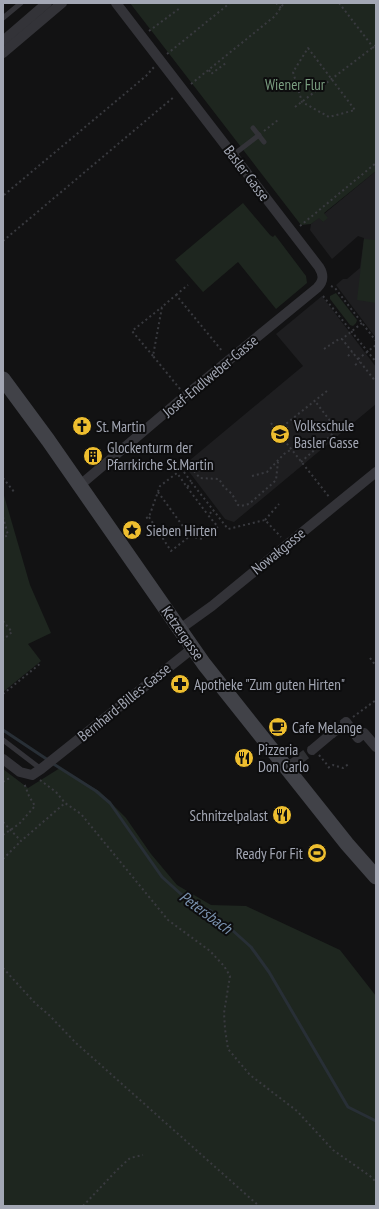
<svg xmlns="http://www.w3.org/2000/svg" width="379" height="1209" font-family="'PT Sans Narrow',sans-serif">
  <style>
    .built { fill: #1e1e20 }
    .green { fill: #1e261f }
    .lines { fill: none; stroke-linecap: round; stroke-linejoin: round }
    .stream { stroke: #282f36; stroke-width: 3 }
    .street-tunnel { stroke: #2f3033; stroke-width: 10; stroke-dasharray: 10 5; stroke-linecap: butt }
    .path { stroke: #393a3f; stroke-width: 2; stroke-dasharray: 2 3; stroke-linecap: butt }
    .lane { stroke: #333338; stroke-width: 5 }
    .street { stroke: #333338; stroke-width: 10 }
    .secondary { stroke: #414248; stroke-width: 15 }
    .labels { text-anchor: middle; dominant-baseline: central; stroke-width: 4; stroke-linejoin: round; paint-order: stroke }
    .park-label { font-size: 15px; fill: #7a9e80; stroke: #0d0d0e }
    .street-label { font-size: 15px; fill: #a3a7b4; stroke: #0d0d0e }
    .poi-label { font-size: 15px; fill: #a3a7b4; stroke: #0d0d0e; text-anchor: start }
    .water-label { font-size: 16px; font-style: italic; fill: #7a92af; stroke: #0d0d0e }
  </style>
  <rect width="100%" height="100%" fill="#121213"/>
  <g class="built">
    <polygon points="376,171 376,338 336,285 343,279 347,279 360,268 364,238 358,236 332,259 310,230 311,224 319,217 323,222 324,214"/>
    <polygon points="322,296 376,367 376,404 234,522 225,519 184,465 303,366 276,334"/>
  </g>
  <g class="green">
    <polygon points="130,3 376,3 376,171 324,213 328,218 323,222 319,218 311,224 301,225"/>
    <polygon points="243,203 270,235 273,237 275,235 306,276 307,283 276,309 238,262 203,292 175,260"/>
    <polygon points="364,239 376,240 376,303 357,300"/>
    <polygon points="336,293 357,320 356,323 353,326 350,325 330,299 330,296"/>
    <polygon points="3,492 30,585 51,633 28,644 41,661 3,692"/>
    <polygon points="60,768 99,791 126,818 151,854 177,885 211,905 246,906 340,950 376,996 376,1206 3,1206 3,769 28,788"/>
  </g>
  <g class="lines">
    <g class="stream">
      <polyline points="3,730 48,760"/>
      <polyline points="52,763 96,791 110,803 162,877 182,895 201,907 211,911 251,947 269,972 348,1107 376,1121"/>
    </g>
    <g class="street-tunnel">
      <polyline points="331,734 345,723"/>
      <polyline points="298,760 312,750"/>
    </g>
    <g class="path">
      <polyline points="276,3 281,8"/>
      <polyline points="339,3 376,51"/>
      <polyline points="149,31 180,8"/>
      <polygon points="308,48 355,110 329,117 302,102 293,72"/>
      <polyline points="167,54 230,3"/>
      <polyline points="209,70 211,74 226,63"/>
      <polyline points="191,84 275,16 284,3"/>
      <polyline points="295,107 376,45"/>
      <polyline points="264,131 278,120"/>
      <polyline points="4,195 146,76 154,67"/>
      <polyline points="300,226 376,163"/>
      <polyline points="3,241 175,96"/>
      <polyline points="331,286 335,288 376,341"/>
      <polyline points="176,295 188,285"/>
      <polyline points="323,296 376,362"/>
      <polyline points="362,323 342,339 376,382"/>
      <polyline points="324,349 339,339 342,339"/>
      <polyline points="153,356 132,331 162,307"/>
      <polyline points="348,356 352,352"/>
      <polyline points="358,359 376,345"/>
      <polyline points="355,365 360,362"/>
      <polyline points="180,389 153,356 162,307 176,295 223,352"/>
      <polyline points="327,391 277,431 330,498"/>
      <polyline points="271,423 277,431"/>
      <polyline points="301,462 337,430 315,401"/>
      <polyline points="181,468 192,483"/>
      <polyline points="194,471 200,478 219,479 224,487 232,494 238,505 241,506 249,504 273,483 276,480 278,462"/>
      <polyline points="252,476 267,472 284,454 292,449"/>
      <polyline points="3,478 15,493"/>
      <polyline points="187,487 208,515"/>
      <polyline points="158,492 190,536"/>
      <polyline points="3,517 8,535 3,538"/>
      <polyline points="149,517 171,551 190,536 202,539 218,527 208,515 213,511"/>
      <polyline points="146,518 149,517 160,486 177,473 187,487 192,483 228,529 265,520 281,537"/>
      <polyline points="265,520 279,504"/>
      <polyline points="126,532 132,528"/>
      <polyline points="3,621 12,632 3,640"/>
      <polyline points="370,658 376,666"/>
      <polyline points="3,694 41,663"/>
      <polyline points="353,717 376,700"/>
      <polyline points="319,755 329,767"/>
      <polyline points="328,768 333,765 343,768 350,763"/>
      <polyline points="40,780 56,792 65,803 81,814 168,920 210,951 224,966 230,976 224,1013 225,1029 228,1049 250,1075 297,1111 333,1150 370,1176 376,1182"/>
      <polyline points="3,782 11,777"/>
      <polyline points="3,822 21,841 65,803"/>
      <polyline points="3,835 19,824 35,806 29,796 24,783"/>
      <polyline points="3,859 21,841"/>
      <polyline points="3,968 35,1003 49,1015 76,1043 259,1206"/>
      <polyline points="83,1206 117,1170 130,1158 143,1155"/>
    </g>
    <g class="lane">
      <polyline points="3,18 21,3"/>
      <polyline points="253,128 264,142"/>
      <polyline points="233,155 259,135"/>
      <polyline points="3,740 41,769"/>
    </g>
    <g class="street">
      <polyline points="3,41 47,3"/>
      <polyline points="3,53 62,3"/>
      <path d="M79,486L185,396L317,288C324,281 324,275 319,267L116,3"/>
      <polyline points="180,629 212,606 376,472"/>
      <polyline points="345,723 346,722 358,738 364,733 376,747"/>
      <polyline points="312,750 331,734"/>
      <polyline points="3,759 20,772 32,775 41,769 193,648"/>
      <polyline points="286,768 298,760"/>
    </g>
    <polyline class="secondary" points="3,379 48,440 204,664 347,844 376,877"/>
  </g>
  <defs>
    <g id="church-disc" transform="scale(1)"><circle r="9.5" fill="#eebe2f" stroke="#0d0d0e"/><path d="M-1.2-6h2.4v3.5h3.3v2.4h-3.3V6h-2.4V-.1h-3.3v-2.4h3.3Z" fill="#111"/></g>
    <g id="school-disc" transform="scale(1)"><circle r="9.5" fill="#eebe2f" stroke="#0d0d0e"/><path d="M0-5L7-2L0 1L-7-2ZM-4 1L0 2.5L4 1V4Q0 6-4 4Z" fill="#111"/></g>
    <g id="building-disc" transform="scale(1)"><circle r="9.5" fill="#eebe2f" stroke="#0d0d0e"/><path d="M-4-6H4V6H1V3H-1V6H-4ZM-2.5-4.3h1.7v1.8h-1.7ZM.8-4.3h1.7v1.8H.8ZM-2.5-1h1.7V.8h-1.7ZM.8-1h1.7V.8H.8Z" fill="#111"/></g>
    <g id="sight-disc" transform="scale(1)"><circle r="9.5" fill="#eebe2f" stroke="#0d0d0e"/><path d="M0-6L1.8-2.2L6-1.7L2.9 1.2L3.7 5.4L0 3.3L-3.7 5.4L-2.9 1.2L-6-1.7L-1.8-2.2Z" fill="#111"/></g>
    <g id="pharmacy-disc" transform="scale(1)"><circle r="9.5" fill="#eebe2f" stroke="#0d0d0e"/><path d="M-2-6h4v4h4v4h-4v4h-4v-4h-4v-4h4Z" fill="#111"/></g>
    <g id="cafe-disc" transform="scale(1)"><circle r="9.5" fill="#eebe2f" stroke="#0d0d0e"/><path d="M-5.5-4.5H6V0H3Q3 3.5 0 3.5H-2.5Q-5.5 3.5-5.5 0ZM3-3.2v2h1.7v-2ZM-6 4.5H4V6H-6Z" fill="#111"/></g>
    <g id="restaurant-disc" transform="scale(1)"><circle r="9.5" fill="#eebe2f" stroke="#0d0d0e"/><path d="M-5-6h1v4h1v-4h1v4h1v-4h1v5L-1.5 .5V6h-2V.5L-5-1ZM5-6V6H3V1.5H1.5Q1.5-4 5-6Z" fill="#111"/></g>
    <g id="stadium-disc" transform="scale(1)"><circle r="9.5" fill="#eebe2f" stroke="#0d0d0e"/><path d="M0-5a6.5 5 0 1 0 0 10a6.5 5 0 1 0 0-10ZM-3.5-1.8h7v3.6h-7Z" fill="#111"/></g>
  </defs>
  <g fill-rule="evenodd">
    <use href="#church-disc" x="82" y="426"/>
    <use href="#school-disc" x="280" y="434"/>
    <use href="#building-disc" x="93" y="456"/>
    <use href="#sight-disc" x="132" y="530"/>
    <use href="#pharmacy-disc" x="180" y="684"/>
    <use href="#cafe-disc" x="278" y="727"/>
    <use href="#restaurant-disc" x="244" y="758"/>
    <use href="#restaurant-disc" x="282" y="815"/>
    <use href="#stadium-disc" x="317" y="853"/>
  </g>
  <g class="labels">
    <g class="park-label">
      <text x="295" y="84">Wiener Flur</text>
    </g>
    <g class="street-label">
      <text transform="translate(247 173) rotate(53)">Basler Gasse</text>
      <text transform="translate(210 376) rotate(-40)">Josef-Endlweber-Gasse</text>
      <text transform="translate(278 551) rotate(-39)">Nowakgasse</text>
      <text transform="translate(183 633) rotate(55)">Ketzergasse</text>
      <text transform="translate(124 702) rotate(-39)">Bernhard-Billes-Gasse</text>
    </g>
    <g class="poi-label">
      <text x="294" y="425">Volksschule<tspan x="294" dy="17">Basler Gasse</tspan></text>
      <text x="96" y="426">St. Martin</text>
      <text x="107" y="447">Glockenturm der<tspan x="107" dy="17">Pfarrkirche St.Martin</tspan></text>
      <text x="146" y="530">Sieben Hirten</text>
      <text x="194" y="684">Apotheke "Zum guten Hirten"</text>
      <text x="292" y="727">Cafe Melange</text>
      <text x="258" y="749">Pizzeria<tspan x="258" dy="17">Don Carlo</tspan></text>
      <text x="268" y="815" text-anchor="end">Schnitzelpalast</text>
      <text x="303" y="853" text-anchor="end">Ready For Fit</text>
    </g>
    <g class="water-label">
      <text transform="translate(206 912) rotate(36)">Petersbach</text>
    </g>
  </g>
  <rect width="379" height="1209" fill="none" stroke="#a3a7b4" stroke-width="8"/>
</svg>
